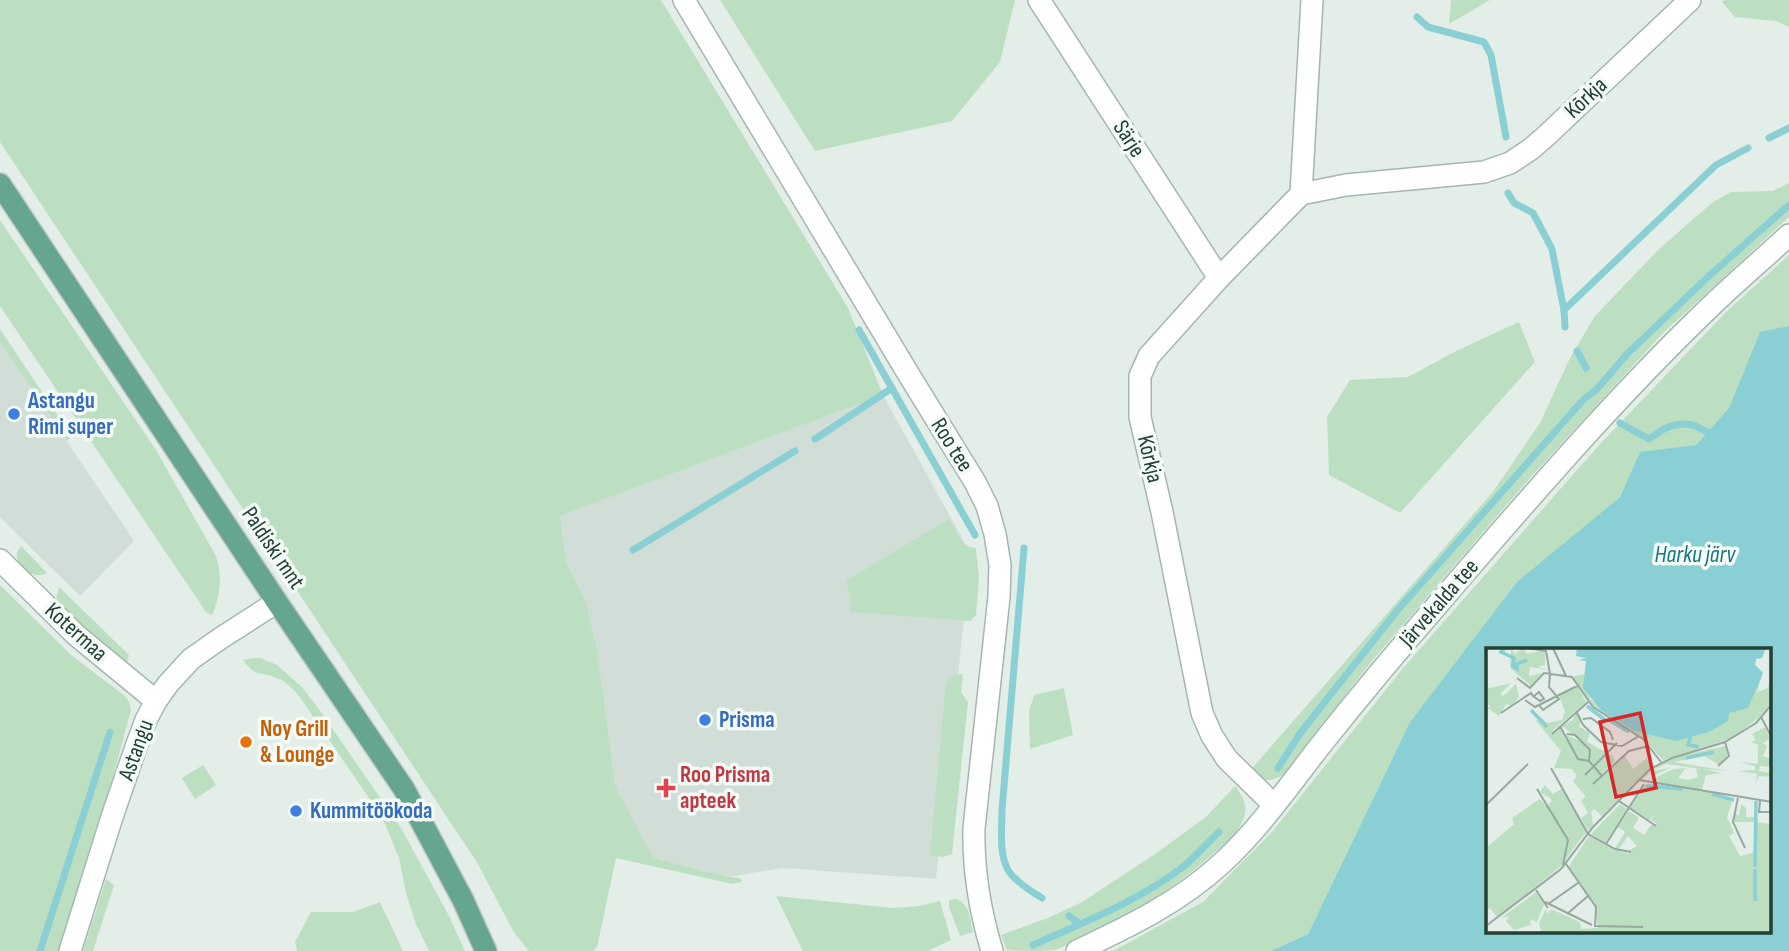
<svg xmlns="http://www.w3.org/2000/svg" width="1789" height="951" font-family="'Sofia Sans Condensed',sans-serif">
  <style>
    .built { fill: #d1ded7 }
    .green { fill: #bcdfc2 }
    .water { fill: #8acfd4; fill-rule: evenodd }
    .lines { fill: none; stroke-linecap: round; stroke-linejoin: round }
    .stream { stroke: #8acfd4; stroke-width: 7 }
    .street-casing { stroke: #a5b6af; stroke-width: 24 }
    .secondary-casing { stroke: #a1baaf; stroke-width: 24 }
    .primary-casing { stroke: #c1cac6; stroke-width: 24 }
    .street { stroke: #fff; stroke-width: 21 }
    .secondary { stroke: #fff; stroke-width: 21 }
    .primary { stroke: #66a58f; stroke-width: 21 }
    .shop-dot { fill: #3f7fe0; stroke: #f4faf6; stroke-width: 2.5 }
    .food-dot { fill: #e8710a; stroke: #f4faf6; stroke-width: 2.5 }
    .health-dot { fill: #e0444e; stroke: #f4faf6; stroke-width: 2.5 }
    .labels { text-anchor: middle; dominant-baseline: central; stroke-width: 7; stroke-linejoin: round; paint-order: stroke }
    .street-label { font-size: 23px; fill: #224035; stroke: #f4faf6 }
    .shop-label { font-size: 23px; font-weight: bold; fill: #366cbe; stroke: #f4faf6; text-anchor: start }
    .food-label { font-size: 23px; font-weight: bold; fill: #c56008; stroke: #f4faf6; text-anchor: start }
    .health-label { font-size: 23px; font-weight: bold; fill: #be3a42; stroke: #f4faf6; text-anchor: start }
    .water-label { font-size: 24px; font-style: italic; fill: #19767e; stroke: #f4faf6 }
    .inset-river { fill: none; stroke: #8acfd4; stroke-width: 3.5 }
    .inset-road { fill: none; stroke: #96a8a0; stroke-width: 2 }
    .view { fill: #d62828; fill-opacity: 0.15; stroke: #d62828; stroke-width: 3.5 }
    .inset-edge { fill: none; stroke: #224035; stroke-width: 3.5 }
  </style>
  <rect width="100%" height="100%" fill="#e3eee8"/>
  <g class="built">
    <polygon points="0,342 134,541 80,596 0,517"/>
    <polygon points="883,395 971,554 936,879 782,868 729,877 603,846 560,516"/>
  </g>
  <g class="green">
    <polygon points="0,0 661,0 848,308 883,395 560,516 566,562 585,600 597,650 615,786 653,858 729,877 739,878 742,880 741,882 733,884 616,858 597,947 593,951 529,951 513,931 478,864 0,142"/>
    <polygon points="720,0 1015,0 1000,62 952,121 815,151"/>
    <polygon points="1451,0 1490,0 1449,24"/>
    <polygon points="1725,0 1789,0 1789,27 1776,21 1735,17 1722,2"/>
    <path d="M1789,183V217L1662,334L1529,479L1371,662L1283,775C1269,783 1262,781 1248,773L1492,493L1540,423L1570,358L1595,316L1659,249L1713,202L1731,192L1773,191Z"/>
    <path d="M0,220L156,450L216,556C222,575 221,596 212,615L206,612L0,306Z"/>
    <polygon points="1789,255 1789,326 1760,333 1729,408 1696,445 1640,453 1620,497 1517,583 1410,722 1308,934 1271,951 1113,951 1203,902 1272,832 1404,667 1600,444 1726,312"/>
    <polygon points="1519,322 1535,362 1400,513 1329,475 1327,417 1350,380 1408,377 1456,351"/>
    <polygon points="0,329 70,434 70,438 67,441 0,342"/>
    <path d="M949,519C956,530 961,548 976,548L979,578L976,615L970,621L851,612V599L846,581Z"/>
    <path d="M21,546L47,573C36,579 18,571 17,557C16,552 19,549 21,546Z"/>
    <polygon points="0,585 71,655 125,696 129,702 131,710 106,803 59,951 0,951"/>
    <path d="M59,587L129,655L127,663C102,644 75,624 56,599Z"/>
    <path d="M253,658H261L277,665L302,687L321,712L401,828L448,914L465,951H429L416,924L406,893L399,858L382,817L299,696C293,689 286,681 277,678C259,671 256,678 243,660Z"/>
    <polygon points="963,674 961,692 968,702 952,854 943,857 930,856 946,682 954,675"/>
    <polygon points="1064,688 1073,735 1030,749 1029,711 1034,695"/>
    <polygon points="203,765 216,785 195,799 182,778"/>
    <path d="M1235,786C1243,797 1249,806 1243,820C1238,833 1225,844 1215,852C1176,887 1132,915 1084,937C1075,941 1065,947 1055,950C1045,951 1017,951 1007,950L1001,935L1048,918L1082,902L1155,854L1206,817Z"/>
    <polygon points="106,879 114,885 93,951 83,951"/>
    <polygon points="776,896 893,908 919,906 940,901 951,940 928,951 803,951"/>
    <path d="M956,899C970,904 970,919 973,932L960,936L949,907V900Z"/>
    <polygon points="380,902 403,951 297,951 295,942 311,912 353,912"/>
  </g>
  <path class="water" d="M1789,326V951H1271L1308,934L1410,722L1517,582L1620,497L1640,452L1696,445L1729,408L1760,332ZM1488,650H1770V932H1488Z"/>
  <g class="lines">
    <g class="stream">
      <polyline points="1417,17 1428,27 1484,42 1491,55 1506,137"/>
      <polyline points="1769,138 1789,128"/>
      <polyline points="1508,193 1514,203 1533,213 1552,249 1564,310 1565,327"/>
      <polyline points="1564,310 1716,165 1748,148"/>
      <polyline points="859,330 975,535"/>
      <polyline points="1577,351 1586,368"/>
      <path d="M1620,423L1649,439C1662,429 1675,421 1692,425C1697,426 1702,430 1708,432"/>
      <polyline points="815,439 892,388"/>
      <path d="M1024,548L1002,810C1002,829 999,851 1007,868C1012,879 1032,892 1042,898"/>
      <polyline points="633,550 795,451"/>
      <polyline points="1278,768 1301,732 1396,612 1583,400 1597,389 1628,353 1710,275 1789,205"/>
      <polyline points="1069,916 1080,924"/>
      <path d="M1033,945C1082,923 1141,900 1184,866C1196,856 1207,843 1219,832"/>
      <polyline points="40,951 110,732"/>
    </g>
    <g class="street-casing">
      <g id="street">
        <path d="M684,0L909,375L975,482L987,506L995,534L1000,565L999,597L974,828C973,869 980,911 992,951"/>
        <polyline points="1039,0 1219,278"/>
        <polyline points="1301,194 1346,185 1484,172 1510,163 1531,149 1546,136 1690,0"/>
        <polyline points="0,560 76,635 156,701"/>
        <polyline points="1274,805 1227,759 1212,736 1202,713 1162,512 1140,417 1140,376 1149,356 1219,278 1301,194 1312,0"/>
      </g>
    </g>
    <g class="secondary-casing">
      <g id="secondary">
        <polyline points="70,951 112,817 136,747 146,720 156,701 168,684 191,659 221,638 277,602"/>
        <path d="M1077,951C1128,927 1180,902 1222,863C1259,829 1289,786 1320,746C1359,697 1398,650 1439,603C1525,503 1615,398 1711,306C1736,282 1763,259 1789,235"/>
      </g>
    </g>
    <g class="primary-casing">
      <polyline id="primary" points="0,184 277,602 404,789 463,900 486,951"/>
    </g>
    <use href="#street" class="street"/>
    <use href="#secondary" class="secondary"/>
    <use href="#primary" class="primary"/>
  </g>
  <g class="shop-dot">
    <circle cx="14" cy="414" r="7"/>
    <circle cx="705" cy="720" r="7"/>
    <circle cx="296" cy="811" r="7"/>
  </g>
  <circle class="food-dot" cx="246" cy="742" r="7"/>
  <path class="health-dot" d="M662.5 777.5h7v7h7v7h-7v7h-7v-7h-7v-7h7z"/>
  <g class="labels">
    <g class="street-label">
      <text transform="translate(1586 98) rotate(-43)">Kõrkja</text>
      <text transform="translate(1129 139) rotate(57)">Särje</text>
      <text transform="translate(952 445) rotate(58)">Roo tee</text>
      <text transform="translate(1150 459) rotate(77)">Kõrkja</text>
      <text transform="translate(273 548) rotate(56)">Paldiski mnt</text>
      <text transform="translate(1439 603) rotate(-49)">Järvekalda tee</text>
      <text transform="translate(76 632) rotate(42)">Kotermaa</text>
      <text transform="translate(136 750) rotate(-70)">Astangu</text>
    </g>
    <g class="shop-label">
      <text x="28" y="401">Astangu<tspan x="28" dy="26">Rimi super</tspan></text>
      <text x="719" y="720">Prisma</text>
      <text x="310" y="811">Kummitöökoda</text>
    </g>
    <g class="food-label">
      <text x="260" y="729">Noy Grill<tspan x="260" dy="26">&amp; Lounge</tspan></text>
    </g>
    <g class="health-label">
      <text x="680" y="775">Roo Prisma<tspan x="680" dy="26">apteek</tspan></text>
    </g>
    <g class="water-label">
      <text x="1695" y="554">Harku järv</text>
    </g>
  </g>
  <g transform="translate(1486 648)">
    <rect width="285" height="285" fill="#e3eee8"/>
    <path d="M25,0L29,6L37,0L41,6L59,2V17L52,19L63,22L44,19L43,28L56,25L45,38L24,20ZM274,8H278L270,11L269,17L277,24L271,44L282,40L285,26V55L272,70L246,90L177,112L157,90L109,60L86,29L98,26L105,52L158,86L269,22V12ZM25,35L14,46L17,48L30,36L33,49L26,58L20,56L13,68L0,59H5L0,54V41ZM91,38L100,54L64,85L74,79L80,87L96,94L76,78L87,72L90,64L96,71L93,78L104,85L101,94L127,108L129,113L106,136L139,108L147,121L161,110L166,118L116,168L108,161L105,164L107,177L102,182L95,170L102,165L95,152L100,149L87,133L91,128L86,121L68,120L75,103L50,73L55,69L61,75L76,72L79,64L73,47ZM279,79L284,91L277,95L281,98L277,108L285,111V119L274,118L273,123L285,125V129L273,128L270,135L271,126L251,123L269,122V118L253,114L272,116V97L265,94L270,92L266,86ZM240,98L241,110L233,117L218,108L188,114L242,123L217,121L235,125L220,127L216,142L247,151L241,169L248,185L243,188L254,208L267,205L269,174H248V164L253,168L255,156L260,160V169H270V174L284,176L285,171V285L56,286L53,275L60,261L62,266L65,261L94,274L95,281L112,280L109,255L82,220L103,188L128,202L144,206L142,203L151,198L142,188L133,201L129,200L139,184L132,179L143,163L153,170L147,180L158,187L165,177L171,176L165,172L168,166L163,173L144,161L158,137L169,136V130L187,121L200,120L192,130L202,132L212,129L210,121H215L179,116L167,123L184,120L167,128L165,123L156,133L161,125L189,109ZM59,137L67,146L77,140L100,184L75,218L11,269L4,260L0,262V200L28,176L26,170L54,151L61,159L66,152L54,144ZM134,156L141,161L119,195L105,186ZM50,244L58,256L51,274L44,271L45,277L28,282L20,273L23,268L15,270Z" fill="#bcdfc2"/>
    <path d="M91,0H278L279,2L276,10L270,11L269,17L277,25L262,60L243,65L242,73L223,84L190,93L148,83L115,62L97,40L100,13L92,12L100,10L90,8Z" fill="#8acfd4"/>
    <path class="inset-river" d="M19,0L15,4L28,10L27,18L31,21V16L41,12M101,58L119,72M45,62L61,79M121,71L143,84M205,87L202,97L213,99M200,110L228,104M160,138L197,141M226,146L248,152M269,219L270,153M269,221V253"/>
    <path class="inset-road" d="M41,0L60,3L64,26M67,0L80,28M31,30L44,40L58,25L86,29L107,59L157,91L175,114M39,52L49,59L93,37M53,57L57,62L73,51L63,39L64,26M90,63L97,77L115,94L136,98L153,88M15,65L45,45L47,48L54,53L58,51L53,44L48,48M275,69L286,90M97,71L105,70L124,84L127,92M74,78L92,111L103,113L116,128M66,86L102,54M81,86L89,87L104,102L103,113M232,118L243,108L239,94M65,120L102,186L129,201L145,204M99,127L131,95M153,132L286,154M107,136L143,103L163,98M51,141L82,192L77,217M252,150L247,174L259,200M133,153L170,178M274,153L273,164H286M0,157L42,116M120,196L158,136M80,216L110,259L109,279M50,242L62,260M59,254L106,277M62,256L92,235M81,266L102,248M0,278L75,221L107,179L164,121L186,110L239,94L270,75L286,56M109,278L157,279"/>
    <path class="view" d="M154,65L170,140L130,149L114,74Z"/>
    <rect width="285" height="285" class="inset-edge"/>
  </g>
</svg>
